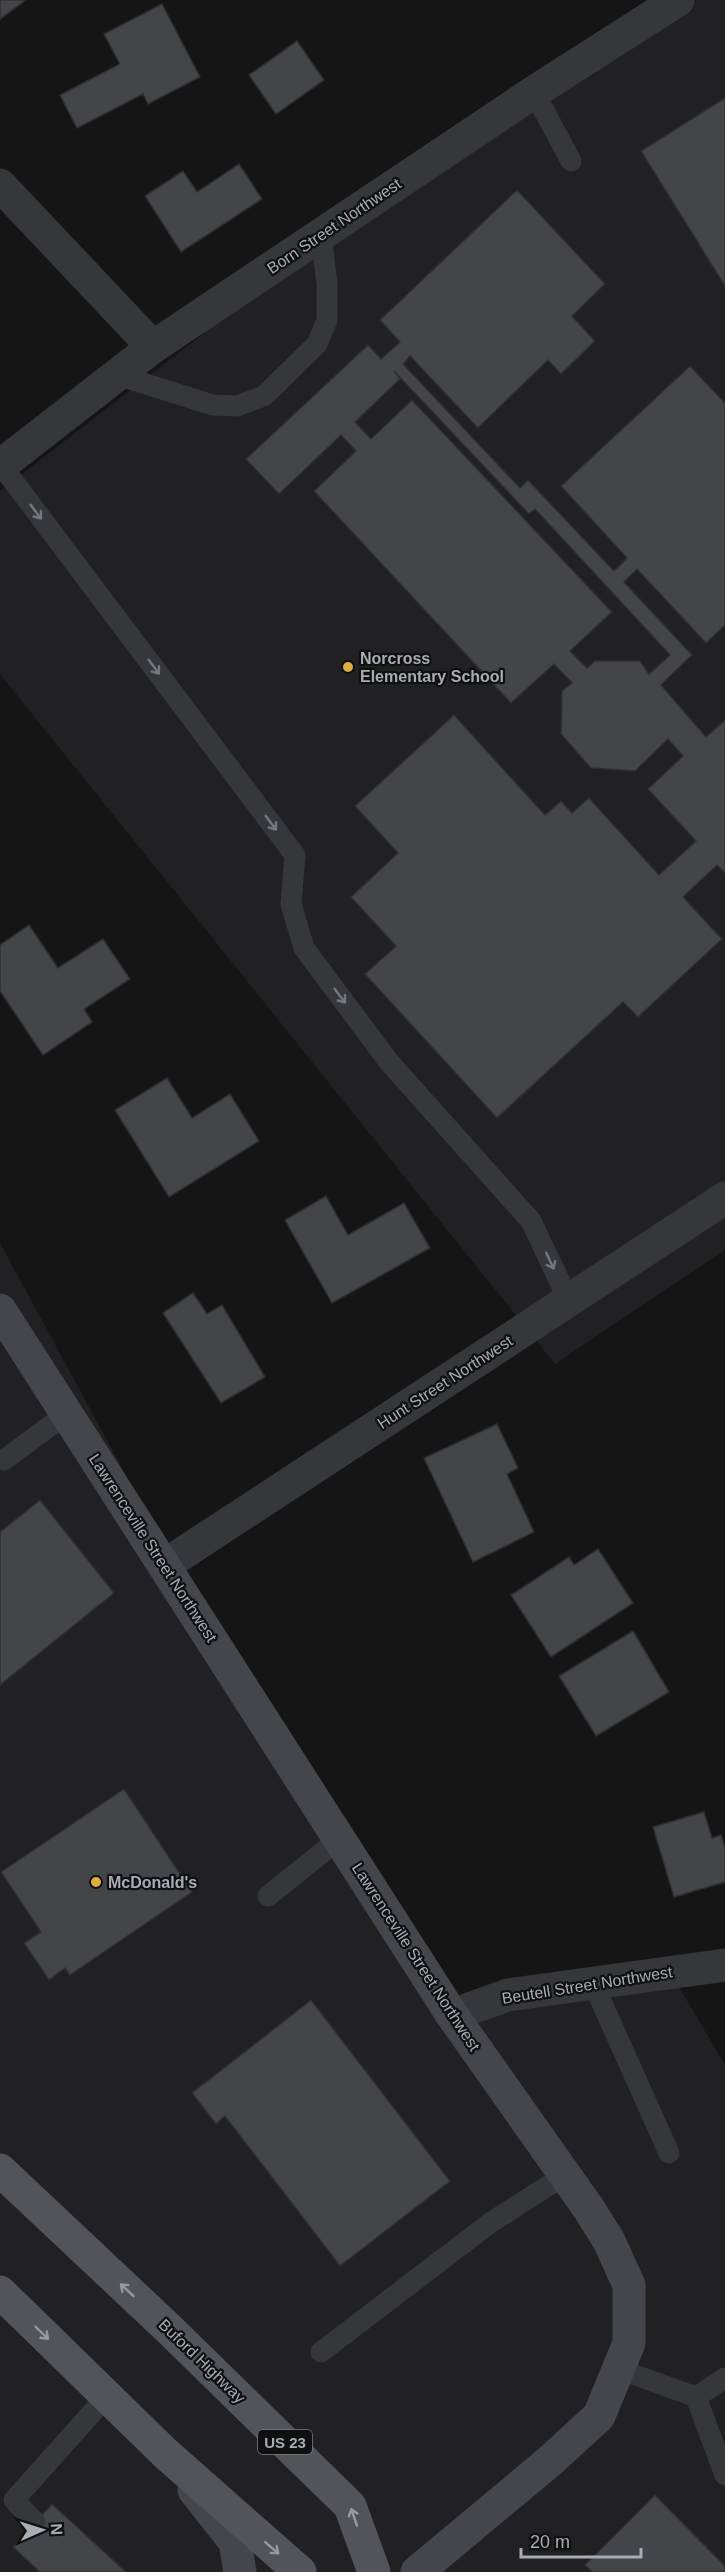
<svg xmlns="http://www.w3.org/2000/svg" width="725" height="2572" font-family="Arial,sans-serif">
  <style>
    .built { fill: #212123 }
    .building { fill: #444549; stroke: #2f2f32; stroke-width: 1.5; fill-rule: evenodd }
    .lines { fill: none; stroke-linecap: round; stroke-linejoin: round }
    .lane { stroke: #36373b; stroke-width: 21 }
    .street { stroke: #36373b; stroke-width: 33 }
    .secondary { stroke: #45464b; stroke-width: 33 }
    .primary { stroke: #53545a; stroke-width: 33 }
    .oneway { stroke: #75777e }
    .oneway2 { stroke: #979aa3 }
    .poi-dot { fill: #dfad44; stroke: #101011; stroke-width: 2 }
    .labels { text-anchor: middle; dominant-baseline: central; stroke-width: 4.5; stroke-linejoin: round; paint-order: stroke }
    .shield { fill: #101011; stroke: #7a7d84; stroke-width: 1.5 }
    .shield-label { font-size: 15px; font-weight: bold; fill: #a8acb5 }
    .street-label { font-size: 16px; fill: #a8acb5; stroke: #101011 }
    .poi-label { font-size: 16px; font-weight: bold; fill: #a8acb5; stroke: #101011; text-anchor: start }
  </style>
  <rect width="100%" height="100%" fill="#151516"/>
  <g class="built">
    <polygon points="696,0 725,0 725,1250 555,1364 0,674 0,491 238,307"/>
    <polygon points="0,1243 260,1722 460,2028 665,1963 725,2065 725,2572 0,2572"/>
  </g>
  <g class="building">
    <polygon points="0,0 26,0 0,19"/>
    <polygon points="162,4 200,77 148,104 143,94 77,128 60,95 120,64 104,34"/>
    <polygon points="297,41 324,80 276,114 249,75"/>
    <polygon points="725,98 725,286 641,151"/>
    <polygon points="239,164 262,199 181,252 145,196 183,171 197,192"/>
    <path d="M517,190L605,284L572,316L595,341L561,374L548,360L478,428L410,356L403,364L520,488L528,480L614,571L627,558L561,486L690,366L725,403V625L706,643L637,569L624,582L692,655L661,685L706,737L725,720V873L717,865L683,897L722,939L638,1017L623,1002L497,1118L365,974L396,946L351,897L398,853L355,806L454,715L545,815L561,801L572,813L589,798L659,875L696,841L648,789L683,756L668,739L635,771L591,768L561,734L562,691L572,683L554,664L511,703L314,491L356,451L341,435L279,494L246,459L368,345L381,359L400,342L380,320ZM394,371L529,514L535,509L670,655L649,674L640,661H595L587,668L570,651L612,612L412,400L371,439L355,422L400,379Z"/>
    <polygon points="29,925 58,968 103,939 130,979 84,1009 92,1022 43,1055 0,991 0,945"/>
    <polygon points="167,1078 192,1118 230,1094 259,1141 169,1197 115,1110"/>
    <polygon points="326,1196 348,1235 404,1203 430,1248 332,1303 285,1220"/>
    <polygon points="193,1293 207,1314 222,1305 265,1377 221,1403 163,1313"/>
    <polygon points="497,1424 518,1468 507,1474 534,1532 473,1562 424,1458"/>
    <polygon points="40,1500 114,1593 0,1685 0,1532"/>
    <polygon points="598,1549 633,1603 551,1657 511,1595 569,1557 574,1565"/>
    <polygon points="633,1631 669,1692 596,1736 559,1676"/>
    <polygon points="124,1789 192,1892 70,1975 65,1968 49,1980 24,1943 41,1932 1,1872"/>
    <polygon points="704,1812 712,1838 721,1835 725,1848 725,1882 674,1897 653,1827"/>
    <polygon points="311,2000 450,2181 340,2266 225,2116 216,2124 192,2093"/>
    <polygon points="655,2495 725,2566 725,2572 592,2572 585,2565"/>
    <polygon points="52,2504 126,2572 40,2572 13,2547"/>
  </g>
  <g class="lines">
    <g class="lane">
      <polyline points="534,92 571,161"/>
      <polyline points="117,375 213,405 237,406 264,396 317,344 327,320 327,284 321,234"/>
      <polyline points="1,465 295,855 291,904 304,948 389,1062 531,1221 569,1301"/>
      <polyline points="4,1460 66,1414"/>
      <polyline points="268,1896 338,1840"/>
      <polyline points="593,1983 669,2153"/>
      <polyline points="321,2352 490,2223 565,2175"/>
      <polyline points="619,2369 696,2397 725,2378"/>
      <polyline points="696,2397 725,2475"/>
      <polyline points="35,2522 14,2500 108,2395"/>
    </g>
    <g class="street">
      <polyline points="0,185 153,347"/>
      <polyline points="0,466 153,347 534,92 678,0"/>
      <polyline points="165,1565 725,1198"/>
      <polyline points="452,2015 508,1995 725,1965"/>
    </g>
    <g class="secondary">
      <polyline points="0,1310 452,2015 589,2209 609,2241 629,2285 629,2343 599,2416 550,2461 417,2572"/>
      <polyline points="194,2490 235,2542 240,2572"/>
    </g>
    <g class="primary">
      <polyline points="0,2170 170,2330 350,2506 374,2572"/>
      <polyline points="0,2292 165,2453 300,2572"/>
    </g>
  </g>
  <defs><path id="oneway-shaft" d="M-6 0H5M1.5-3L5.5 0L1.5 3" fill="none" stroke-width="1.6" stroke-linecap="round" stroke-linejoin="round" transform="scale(1.5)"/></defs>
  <g class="oneway">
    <use href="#oneway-shaft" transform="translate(36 512) rotate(53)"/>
    <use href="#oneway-shaft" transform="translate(154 667) rotate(53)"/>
    <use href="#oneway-shaft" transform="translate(271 823) rotate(53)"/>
    <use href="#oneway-shaft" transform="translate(340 996) rotate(53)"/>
    <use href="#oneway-shaft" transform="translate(550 1261) rotate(65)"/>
  </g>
  <g class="oneway2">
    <use href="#oneway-shaft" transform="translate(127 2290) rotate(-137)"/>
    <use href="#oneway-shaft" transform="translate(42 2333) rotate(44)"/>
    <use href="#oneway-shaft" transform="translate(354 2517) rotate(-109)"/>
    <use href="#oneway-shaft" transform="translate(272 2548) rotate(41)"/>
  </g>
  <g class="poi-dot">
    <circle cx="348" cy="667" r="6"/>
    <circle cx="96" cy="1882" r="6"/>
  </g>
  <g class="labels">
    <rect class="shield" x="258" y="2430" width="54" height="24" rx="4.5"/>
    <g class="shield-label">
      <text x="285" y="2442">US 23</text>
    </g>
    <g class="street-label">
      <text transform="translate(334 226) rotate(-34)">Born Street Northwest</text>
      <text transform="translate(445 1382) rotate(-33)">Hunt Street Northwest</text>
      <text transform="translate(153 1548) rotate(57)">Lawrenceville Street Northwest</text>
      <text transform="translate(416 1957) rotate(57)">Lawrenceville Street Northwest</text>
      <text transform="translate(587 1985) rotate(-9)">Beutell Street Northwest</text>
      <text transform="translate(202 2361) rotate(44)">Buford Highway</text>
    </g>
    <g class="poi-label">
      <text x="360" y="658">Norcross<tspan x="360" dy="18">Elementary School</tspan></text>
      <text x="108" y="1882">McDonald's</text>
    </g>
  </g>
  <g transform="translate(42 2530) rotate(87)" stroke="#101011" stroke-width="4.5" paint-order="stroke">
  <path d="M0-4.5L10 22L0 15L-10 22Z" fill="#a8acb5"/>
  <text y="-9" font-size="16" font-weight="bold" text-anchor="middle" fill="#a8acb5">N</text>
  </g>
  <path d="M521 2548v9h120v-9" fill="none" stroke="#a8acb5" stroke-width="3"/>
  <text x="530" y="2548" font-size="18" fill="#a8acb5" stroke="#101011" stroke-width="4.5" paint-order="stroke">20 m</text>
</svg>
